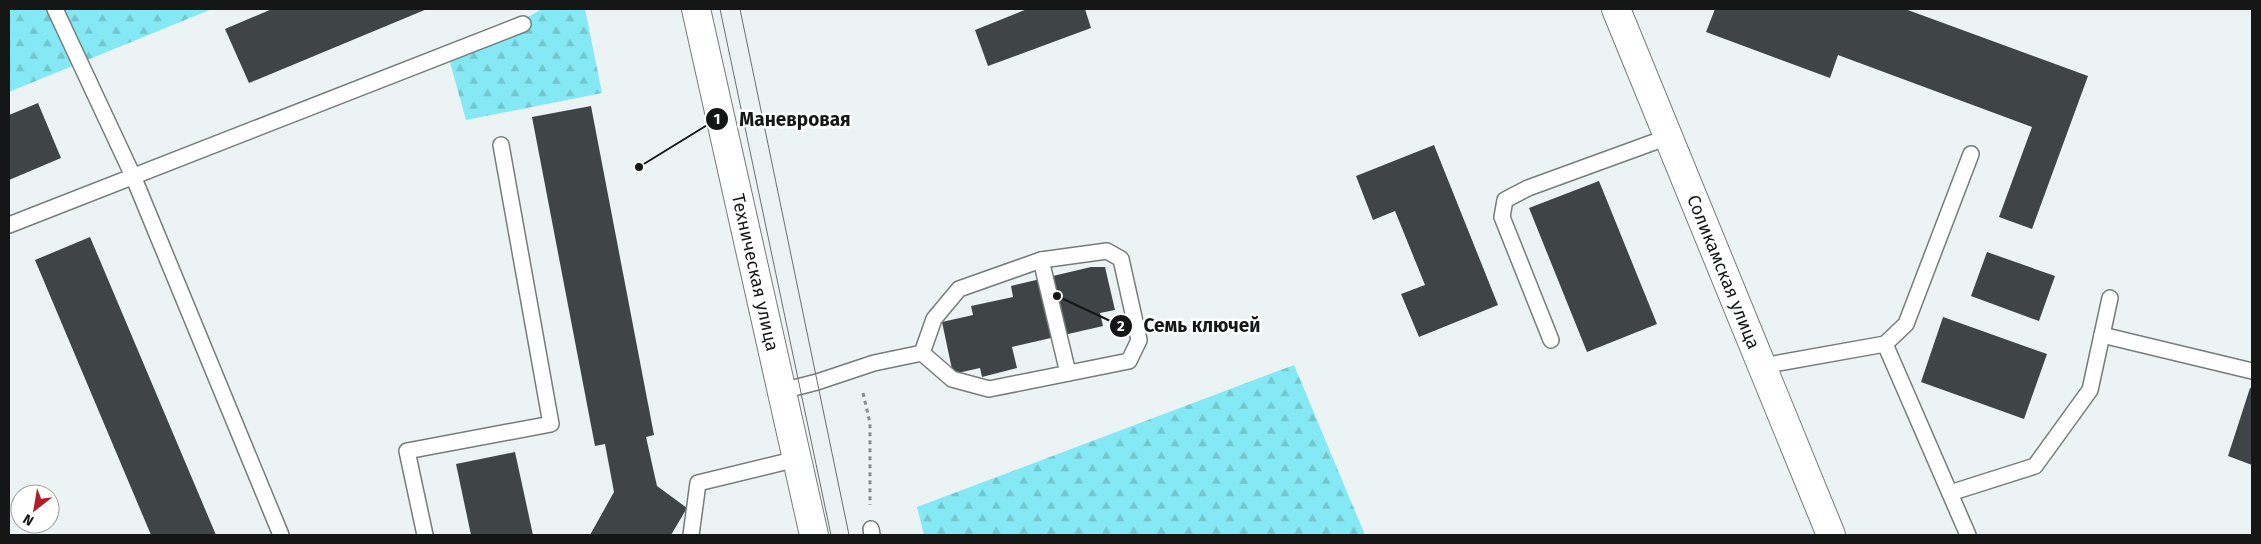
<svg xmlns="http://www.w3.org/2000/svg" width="2261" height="544" font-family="'Fira Sans',sans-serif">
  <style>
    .forest { fill: url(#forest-firs) }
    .building { fill: #3f4546 }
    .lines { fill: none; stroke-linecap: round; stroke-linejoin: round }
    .lane-casing { stroke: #757c7c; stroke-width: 18 }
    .street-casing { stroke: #757c7c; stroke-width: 30 }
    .secondary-casing { stroke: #757c7c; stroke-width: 30 }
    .path { stroke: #8a8e8f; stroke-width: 3; stroke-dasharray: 4 4; stroke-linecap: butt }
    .lane { stroke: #fff; stroke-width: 15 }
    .street { stroke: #fff; stroke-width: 28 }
    .secondary { stroke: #fff; stroke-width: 28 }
    .tram { stroke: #6c7070; stroke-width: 1 }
    .labels { text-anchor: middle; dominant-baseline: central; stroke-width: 5; stroke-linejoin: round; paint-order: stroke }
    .street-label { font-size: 18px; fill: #151717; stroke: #fff }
    .leader { fill: none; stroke: #151717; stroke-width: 2 }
    .callout-dot { fill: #151717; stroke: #fff; stroke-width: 2 }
    .mark-label { font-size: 15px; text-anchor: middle; font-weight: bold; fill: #fff }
    .callout-label { font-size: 19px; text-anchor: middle; font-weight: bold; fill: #151717; stroke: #fff; stroke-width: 5; stroke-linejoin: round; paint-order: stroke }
  </style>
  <defs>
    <pattern id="forest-firs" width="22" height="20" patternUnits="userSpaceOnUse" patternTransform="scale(1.25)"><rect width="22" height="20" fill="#84e9f4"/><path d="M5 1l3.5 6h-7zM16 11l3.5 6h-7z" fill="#71c7d0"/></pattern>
  </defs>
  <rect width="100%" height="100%" fill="#ecf3f4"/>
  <g class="forest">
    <polygon points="9,9 212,9 9,92"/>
    <polygon points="542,9 585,9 602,93 466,120 450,62"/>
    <polygon points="1294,365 1365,535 924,535 917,507"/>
  </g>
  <g class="building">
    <polygon points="272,9 427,9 249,83 225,29"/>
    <polygon points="1027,9 1085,9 1091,28 988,66 975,30"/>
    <polygon points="1715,9 1905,9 2088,76 2032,229 1999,217 2032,127 1838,55 1830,78 1706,32"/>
    <polygon points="38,103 61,158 9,180 9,115"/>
    <polygon points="591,106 654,435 646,437 657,486 687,508 671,535 590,535 614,492 605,444 595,446 532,117"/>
    <polygon points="1434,145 1498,305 1419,337 1401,294 1425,285 1395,211 1373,220 1356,176"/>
    <polygon points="1599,181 1657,324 1587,352 1529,208"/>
    <polygon points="90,237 216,535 151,535 35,260"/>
    <polygon points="1987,252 2055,276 2039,321 1971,296"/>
    <polygon points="1091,267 1105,267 1115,310 1100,313 1103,326 1012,347 1017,368 982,377 980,368 953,374 942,322 973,315 971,306 1013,297 1011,286"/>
    <polygon points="1943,317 2047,354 2024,419 1921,382"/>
    <polygon points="2250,388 2252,388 2252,465 2228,456"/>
    <polygon points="515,452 533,535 471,535 456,464"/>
  </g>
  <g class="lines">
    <g class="lane-casing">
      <g id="lane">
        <polyline points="55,9 133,176 281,535"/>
        <polyline points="9,225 523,24"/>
        <polyline points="1041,260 1068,373"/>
        <polyline points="2102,335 2252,371"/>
        <polyline points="1551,340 1502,217 1505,200 1528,188 1668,137"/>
        <polyline points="1885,344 1968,535"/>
        <polyline points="1762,366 1885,344 1906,324 1971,154"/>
        <polyline points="782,391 817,382 874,363 922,353 952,379 989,389 1129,361 1139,340 1121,259 1107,251 1041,260 959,289 934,319 922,353"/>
        <polyline points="1950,493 2035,466 2090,390 2110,298"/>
        <polyline points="871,529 872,535"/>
        <polyline points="425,535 407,451 551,424 501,145"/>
        <polyline points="691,535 698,483 797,459"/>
      </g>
    </g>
    <g class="street-casing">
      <g id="street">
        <path id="s1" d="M1616,9L1831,535"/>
      </g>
    </g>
    <g class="secondary-casing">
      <g id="secondary">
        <path id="s2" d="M696,9L814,535"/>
      </g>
    </g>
    <polyline class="path" points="863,393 870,423 870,505"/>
    <use href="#lane" class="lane"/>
    <use href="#street" class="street"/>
    <use href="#secondary" class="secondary"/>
    <g class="tram">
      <polyline points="720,9 831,535"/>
      <polyline points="740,9 849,535"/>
    </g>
  </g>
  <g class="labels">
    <g class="street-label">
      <text stroke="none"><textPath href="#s2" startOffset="270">Техническая улица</textPath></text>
      <text stroke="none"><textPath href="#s1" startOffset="284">Соликамская улица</textPath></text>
    </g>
  </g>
  <path class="leader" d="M639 167L717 119M1057 296L1121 326"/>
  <g class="callout-dot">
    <circle cx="639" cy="167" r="5"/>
    <circle cx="1057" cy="296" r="5"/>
    <circle cx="717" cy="119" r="12"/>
    <circle cx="1121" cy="326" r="12"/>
  </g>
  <g class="mark-label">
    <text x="717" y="124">1</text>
    <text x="1121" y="331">2</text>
  </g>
  <g class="callout-label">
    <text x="795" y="126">Маневровая</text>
    <text x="1202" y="332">Семь ключей</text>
  </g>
  <rect width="2261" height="544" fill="none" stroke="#151717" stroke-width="20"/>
  <g transform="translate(35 509) rotate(211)"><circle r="24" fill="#ffffff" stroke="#a1a2a2"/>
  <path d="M0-4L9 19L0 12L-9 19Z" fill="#b11f28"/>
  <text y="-8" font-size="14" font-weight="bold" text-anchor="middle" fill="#151717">N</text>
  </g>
</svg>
